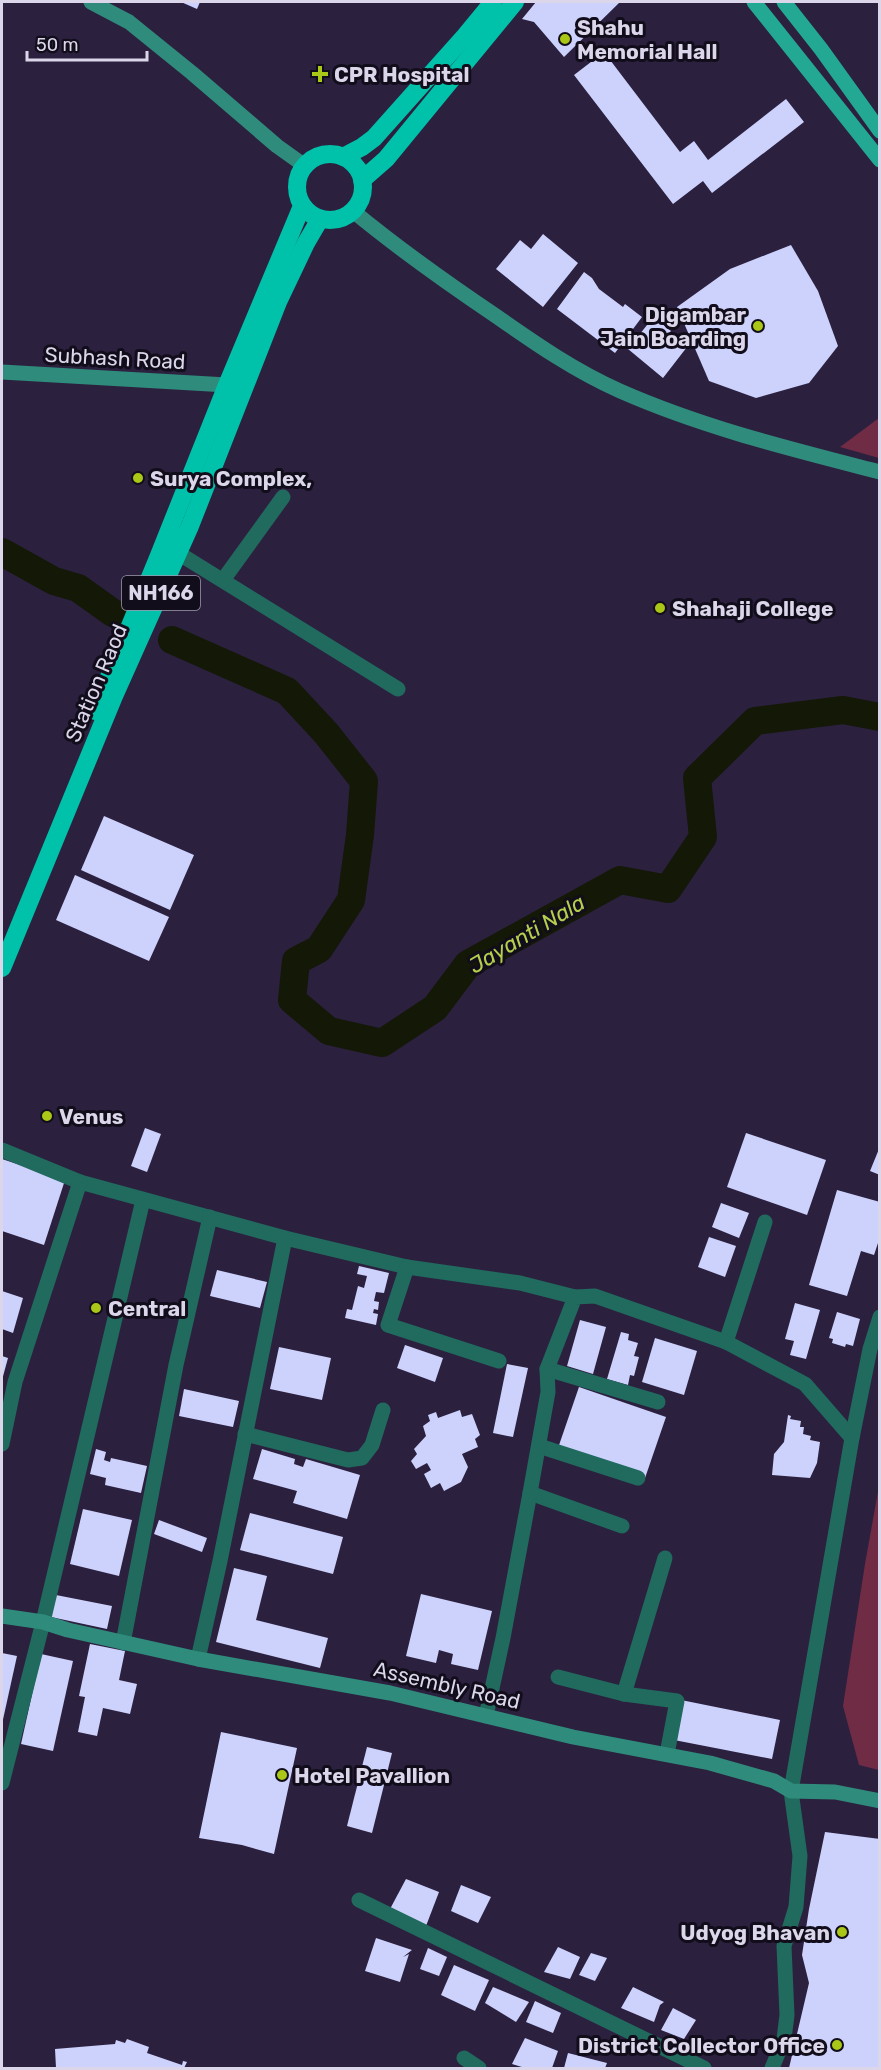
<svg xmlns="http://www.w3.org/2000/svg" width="881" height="2070" font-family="Rubik,sans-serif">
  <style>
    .green { fill: #702b45 }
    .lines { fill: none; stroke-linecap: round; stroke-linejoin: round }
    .river { stroke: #141806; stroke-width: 28 }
    .building { fill: #ccd2fc }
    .street { stroke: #206a5e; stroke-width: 15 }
    .secondary { stroke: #2f8c7c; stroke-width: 15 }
    .primary { stroke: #23a894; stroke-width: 15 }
    .highway { stroke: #00c1a9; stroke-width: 18 }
    .poi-dot { fill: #aac717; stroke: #120d1b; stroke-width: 2 }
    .labels { text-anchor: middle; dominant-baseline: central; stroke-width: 6; stroke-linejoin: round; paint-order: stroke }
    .shield { fill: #120d1b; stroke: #9f9aad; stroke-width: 1.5 }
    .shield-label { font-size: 20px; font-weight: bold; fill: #dcd6eb }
    .poi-label { font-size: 21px; font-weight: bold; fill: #dcd6eb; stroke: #120d1b; text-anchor: start }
    .street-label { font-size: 21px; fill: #dcd6eb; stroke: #120d1b }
    .water-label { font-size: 22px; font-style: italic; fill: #b4ce4d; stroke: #120d1b }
  </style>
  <rect width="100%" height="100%" fill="#2c203f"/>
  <g class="green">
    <polygon points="879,418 879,458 840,447"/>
    <polygon points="879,1486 880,1770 879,1770 859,1765 843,1706 865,1564"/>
  </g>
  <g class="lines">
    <g class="river">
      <polyline points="2,552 54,581 78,588 113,613"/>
      <polyline points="172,640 287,691 326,733 364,781 360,835 351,900 319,949 296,961 292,1000 329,1031 382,1043 435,1008 468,964 620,880 668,889 703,837 697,778 755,721 843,710 880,717"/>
    </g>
  </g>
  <g class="building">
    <polygon points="181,2 200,2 197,9"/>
    <polygon points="536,2 620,2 564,57 534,22 522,19"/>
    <polygon points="604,52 680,152 694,141 708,160 786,99 804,122 712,193 703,181 673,204 574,75"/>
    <polygon points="543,234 578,263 543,307 496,269 520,240 531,249"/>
    <polygon points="791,245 818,291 838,346 809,383 756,398 709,381 677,307 730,269"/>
    <polygon points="584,272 592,278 599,289 623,307 625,304 642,317 615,353 557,309"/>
    <polygon points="650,309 663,319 661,323 671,331 669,333 687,347 663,378 628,349 651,320 645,315"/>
    <polygon points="104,816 194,855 170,910 81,870"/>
    <polygon points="75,875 169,917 149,961 56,920"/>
    <polygon points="145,1128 161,1134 147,1172 131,1166"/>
    <polygon points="746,1133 826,1160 807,1215 727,1187"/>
    <polygon points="879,1149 880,1149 880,1175 870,1171"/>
    <polygon points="2,1159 65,1180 44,1245 2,1231"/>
    <polygon points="837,1190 880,1202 880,1237 874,1255 861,1251 847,1296 809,1285"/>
    <polygon points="721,1203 749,1213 739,1238 712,1227"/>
    <polygon points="709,1237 736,1246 725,1277 698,1267"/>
    <polygon points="359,1266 389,1273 384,1293 376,1292 374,1301 379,1302 378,1310 374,1309 373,1313 378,1314 376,1325 345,1318 347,1309 352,1310 358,1286 364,1288 367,1276 357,1274"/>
    <polygon points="217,1270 267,1282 260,1308 210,1296"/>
    <polygon points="2,1291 23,1298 13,1333 2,1329"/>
    <polygon points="795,1303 820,1310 806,1359 790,1355 794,1341 785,1339"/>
    <polygon points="837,1312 860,1319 853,1346 846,1344 845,1347 832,1343 833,1339 829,1338"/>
    <polygon points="580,1320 606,1327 593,1374 567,1366"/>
    <polygon points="621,1332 629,1334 628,1340 638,1343 634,1356 639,1357 634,1376 630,1375 628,1385 607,1379"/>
    <polygon points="655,1338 697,1351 684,1395 642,1382"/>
    <polygon points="405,1345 443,1358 435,1382 397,1368"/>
    <polygon points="279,1347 331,1358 322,1400 270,1389"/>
    <polygon points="2,1356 8,1358 2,1380"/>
    <polygon points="507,1364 528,1368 513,1437 493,1433"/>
    <polygon points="579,1387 666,1417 645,1478 558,1448"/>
    <polygon points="184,1389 239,1401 233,1427 179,1416"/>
    <polygon points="460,1410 462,1417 472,1414 480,1435 475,1439 478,1447 462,1454 468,1467 461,1482 444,1491 440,1483 431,1488 424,1474 431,1470 427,1463 416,1469 411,1461 417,1454 414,1449 426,1436 423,1426 430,1421 428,1415 436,1412 438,1418"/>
    <polygon points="788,1415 791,1416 790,1419 801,1421 800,1427 804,1427 803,1434 811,1436 810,1440 820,1442 817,1463 810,1478 772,1475 774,1454 784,1442"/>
    <polygon points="96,1449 106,1452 104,1460 110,1462 111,1458 147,1466 141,1493 105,1485 106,1478 90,1474"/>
    <polygon points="262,1449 295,1459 294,1464 303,1467 306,1459 360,1475 347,1519 293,1503 297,1491 253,1479"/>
    <polygon points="83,1509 132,1520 119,1576 70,1564"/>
    <polygon points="250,1513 343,1537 333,1574 240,1550"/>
    <polygon points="159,1520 207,1538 202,1552 154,1534"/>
    <polygon points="234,1568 267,1576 256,1620 328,1638 320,1668 216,1642"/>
    <polygon points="421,1594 492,1611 478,1670 451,1664 453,1654 439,1650 436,1663 406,1656"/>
    <polygon points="56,1595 112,1606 107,1629 51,1617"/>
    <polygon points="90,1644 125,1651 119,1680 137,1684 130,1714 103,1708 97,1736 78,1732 85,1697 79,1696"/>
    <polygon points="2,1653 17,1656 2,1724"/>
    <polygon points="41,1654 73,1661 53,1751 21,1744"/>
    <polygon points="681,1700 780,1720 772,1759 674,1740"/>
    <polygon points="221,1732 297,1748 274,1854 242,1845 199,1838"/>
    <polygon points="367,1747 392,1753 372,1833 347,1826"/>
    <polygon points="825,1832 880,1839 880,2068 789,2068 809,1983 802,1955 809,1909"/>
    <polygon points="406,1879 439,1892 426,1926 390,1909"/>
    <polygon points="461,1885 491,1897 478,1923 451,1911"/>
    <polygon points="376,1938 412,1950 403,1957 409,1954 400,1982 365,1971"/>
    <polygon points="558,1947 580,1957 570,1979 544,1972"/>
    <polygon points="428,1948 447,1957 439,1976 420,1969"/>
    <polygon points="591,1953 607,1958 595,1981 579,1975"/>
    <polygon points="454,1965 489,1980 475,2011 441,1995"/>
    <polygon points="493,1987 529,2002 516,2022 485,2003"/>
    <polygon points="633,1987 664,2002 660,2005 654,2022 621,2008"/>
    <polygon points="535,2001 561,2013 553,2033 526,2022"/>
    <polygon points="673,2008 696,2020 684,2039 661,2030"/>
    <polygon points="525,2038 558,2051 552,2068 525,2068 512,2064"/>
    <polygon points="127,2039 149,2047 147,2053 182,2065 183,2061 187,2062 184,2068 56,2068 55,2049 115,2044 116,2040 125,2043"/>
    <polygon points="568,2053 607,2063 605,2068 564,2068"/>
  </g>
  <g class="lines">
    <g class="street">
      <polyline points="178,553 398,689"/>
      <polyline points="223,580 283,497"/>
      <polyline points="2,1150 80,1182 285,1238 220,1561 198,1659"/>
      <polyline points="285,1238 407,1267 388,1325 499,1361"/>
      <polyline points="407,1267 520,1283 575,1297"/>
      <polyline points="726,1342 765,1222"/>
      <polyline points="547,1369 658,1402"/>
      <polyline points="245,1434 348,1460 362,1458 372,1445 383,1410"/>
      <polyline points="2,1444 15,1382 80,1182"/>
      <polyline points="539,1446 638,1478"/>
      <polyline points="530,1493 622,1526"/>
      <polyline points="123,1643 176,1365 210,1217"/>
      <polyline points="558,1677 624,1694 677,1701 667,1754"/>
      <polyline points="624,1694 665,1558"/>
      <polyline points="486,1716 503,1638 530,1493 548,1392 547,1369 575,1297 595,1296 726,1342 805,1384 852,1438"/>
      <polyline points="2,1783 43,1622 143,1200"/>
      <polyline points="359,1900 704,2068"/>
      <polyline points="464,2058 479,2068"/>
      <polyline points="772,2068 784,2039 787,2015 784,1946 796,1907 800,1856 791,1791 852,1438 870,1349 880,1317"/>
    </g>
    <g class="secondary">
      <polyline points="91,2 129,22 192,73 277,146 305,166"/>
      <path d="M353,211C399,249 447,283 496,316C536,344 575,371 620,391C704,428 791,449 880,472"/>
      <polyline points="2,372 227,385"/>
      <polyline points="2,1616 43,1622 68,1630 198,1659 390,1693 573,1737 710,1763 774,1781 791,1791 835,1792 880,1801"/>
    </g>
    <g class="primary">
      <polyline points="754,2 880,160"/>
      <polyline points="784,2 821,49 880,131"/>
    </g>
    <g class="highway">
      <circle cx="330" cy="187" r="33"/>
      <polyline points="343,157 362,147 374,138 465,36 493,2"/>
      <polyline points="362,180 386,159 515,2"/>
      <polyline points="95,711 158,558 227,385 302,206"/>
      <polyline points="2,968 114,696 190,526 278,302 306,243 320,219"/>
    </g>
  </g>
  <g class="poi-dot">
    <circle cx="565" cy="39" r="6"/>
    <path d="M317 65h6v6h6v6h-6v6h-6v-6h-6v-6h6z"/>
    <circle cx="758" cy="326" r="6"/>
    <circle cx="138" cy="478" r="6"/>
    <circle cx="660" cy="608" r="6"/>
    <circle cx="47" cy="1116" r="6"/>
    <circle cx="96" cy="1308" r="6"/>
    <circle cx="282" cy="1775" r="6"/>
    <circle cx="842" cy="1932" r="6"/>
    <circle cx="837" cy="2045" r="6"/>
  </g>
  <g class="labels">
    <rect class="shield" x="122" y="576" width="78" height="34" rx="4.5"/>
    <g class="shield-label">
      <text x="161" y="593">NH166</text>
    </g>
    <g class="poi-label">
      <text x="577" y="27">Shahu<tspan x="577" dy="24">Memorial Hall</tspan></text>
      <text x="334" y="74">CPR Hospital</text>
      <text x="746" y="314" text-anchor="end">Digambar<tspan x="746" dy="24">Jain Boarding</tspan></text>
      <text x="150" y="478">Surya Complex,</text>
      <text x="672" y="608">Shahaji College</text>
      <text x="59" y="1116">Venus</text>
      <text x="108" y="1308">Central</text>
      <text x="294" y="1775">Hotel Pavallion</text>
      <text x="830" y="1932" text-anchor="end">Udyog Bhavan</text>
      <text x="825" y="2045" text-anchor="end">District Collector Office</text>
    </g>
    <g class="street-label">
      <text transform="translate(115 358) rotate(3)">Subhash Road</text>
      <text transform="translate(96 683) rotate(-67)">Station Raod</text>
      <text transform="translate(447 1685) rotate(13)">Assembly Road</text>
    </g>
    <g class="water-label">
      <text transform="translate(527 934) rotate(-31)">Jayanti Nala</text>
    </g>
  </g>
  <rect width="881" height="2070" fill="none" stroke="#dcd6eb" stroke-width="6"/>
  <path d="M27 51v9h120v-9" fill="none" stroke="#dcd6eb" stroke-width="3"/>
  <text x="36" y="51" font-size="18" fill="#dcd6eb" stroke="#120d1b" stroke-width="4.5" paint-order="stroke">50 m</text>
</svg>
